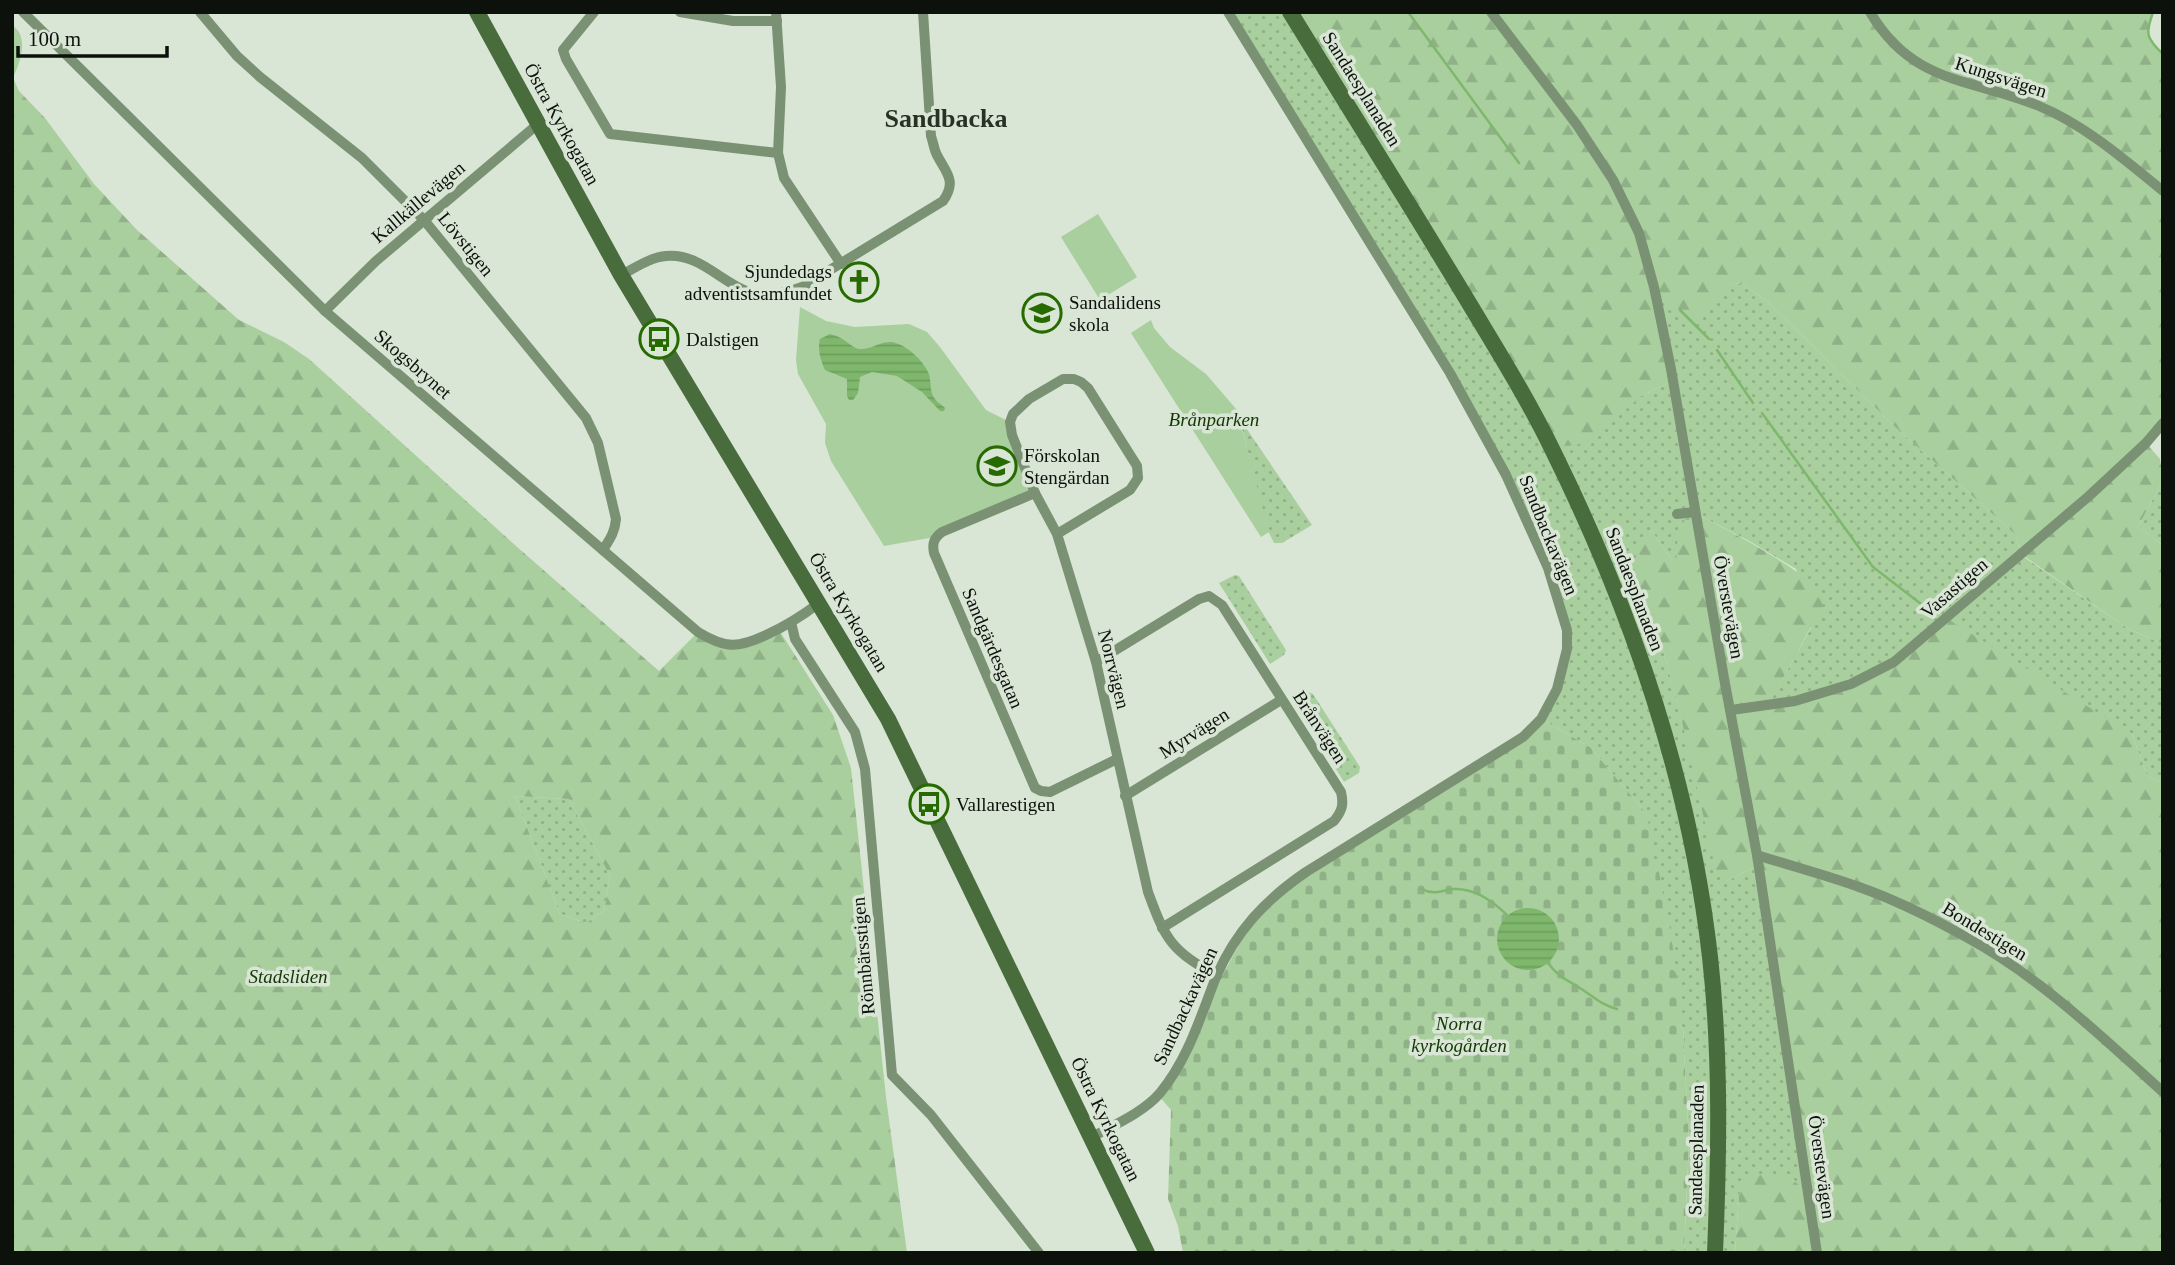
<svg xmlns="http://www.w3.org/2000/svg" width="2175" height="1265" font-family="'Times New Roman',serif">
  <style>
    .grass { fill: url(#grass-dots) }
    .forest { fill: url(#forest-firs); fill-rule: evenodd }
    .cemetery { fill: url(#cemetery-stones) }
    .green { fill: #a9cf9e }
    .water { fill: url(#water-rules) }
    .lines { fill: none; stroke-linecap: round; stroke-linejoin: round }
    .stream { stroke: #7fb86d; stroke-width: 2.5 }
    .street { stroke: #7a9273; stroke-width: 10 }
    .secondary { stroke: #496c3d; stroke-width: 16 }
    .labels { text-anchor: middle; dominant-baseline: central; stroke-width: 7; stroke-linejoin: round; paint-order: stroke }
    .street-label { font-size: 19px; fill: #0d110c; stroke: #d9e6d5 }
    .poi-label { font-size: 19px; fill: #0d110c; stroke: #d9e6d5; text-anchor: start }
    .park-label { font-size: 19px; font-style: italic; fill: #123702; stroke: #d9e6d5 }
    .district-label { font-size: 26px; font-weight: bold; fill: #273124; stroke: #d9e6d5 }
  </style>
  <defs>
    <pattern id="grass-dots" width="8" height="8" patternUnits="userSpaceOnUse" patternTransform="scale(1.75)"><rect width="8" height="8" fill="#a9cf9e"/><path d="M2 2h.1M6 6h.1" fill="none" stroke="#90b187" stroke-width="1.8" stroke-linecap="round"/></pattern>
    <pattern id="forest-firs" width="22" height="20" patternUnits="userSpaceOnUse" patternTransform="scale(1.75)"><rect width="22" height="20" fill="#a9cf9e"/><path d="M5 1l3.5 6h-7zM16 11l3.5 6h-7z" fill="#90b187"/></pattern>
    <pattern id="cemetery-stones" width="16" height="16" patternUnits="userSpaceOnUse" patternTransform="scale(1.75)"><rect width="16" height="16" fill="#a9cf9e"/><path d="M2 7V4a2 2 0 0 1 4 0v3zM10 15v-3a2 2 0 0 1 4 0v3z" fill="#90b187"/></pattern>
    <pattern id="water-rules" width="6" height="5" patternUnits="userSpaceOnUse" patternTransform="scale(1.75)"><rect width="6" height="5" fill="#7fb86d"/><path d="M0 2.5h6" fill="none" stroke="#6d9d5d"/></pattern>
  </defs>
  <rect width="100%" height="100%" fill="#d9e6d5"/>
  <g class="grass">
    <polygon points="1228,12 1290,12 1641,396 1673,381 1654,287 1718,294 1732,283 1743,284 1768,302 1894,426 2016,535 2021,555 2127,628 2163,644 2163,784 2147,776 2132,734 1894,662 1851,684 1768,705 1811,628 1796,569 1749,541 1695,513 1676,564 1669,556 1651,530 1634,573 1663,650 1727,881 1754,867 1808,1192 1793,1180 1739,1194 1735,1253 1684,1253 1689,1142 1683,1029 1677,1023 1651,856 1646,813 1590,747 1541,719 1564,667 1561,610 1506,475"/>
    <polygon points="1240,419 1312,525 1282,543 1274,543 1265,525"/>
    <polygon points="2163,480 2163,545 2138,527"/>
    <polygon points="1235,575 1239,576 1286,650 1284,655 1270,664 1219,583"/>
    <polygon points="1309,692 1313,694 1360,767 1359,773 1344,782 1294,701"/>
    <polygon points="515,796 569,799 610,876 604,911 586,923 560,914"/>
  </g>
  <g class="forest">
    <path d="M1290,12H2153C2146,35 2146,37 2163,54V423L2146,443L2160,459L2163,480L2138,527L2163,545V644L2127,628L2021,554L2016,535L1894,426L1768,302L1743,284L1732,283L1691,320L1655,288L1673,381L1641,396L1598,434L1577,445L1552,447Z"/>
    <path d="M12,25C30,37 20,62 13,78L19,91L45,118L94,184L136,229L239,320L284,342L309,359L516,546L659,671L698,632L724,644L779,630L833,715L851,768L886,1097L907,1253H12ZM515,796L569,799L610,876L604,911L586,923L560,914Z"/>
    <path d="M1695,513C1739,536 1782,558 1820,590L1823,605L1769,704L1795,701L1894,662L1946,618L2132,734L2147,776L2163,784V1253H1735L1739,1194L1752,1176C1781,1172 1784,1172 1807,1191L1754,867L1727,881L1717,876L1680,713L1663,650L1634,573L1636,556L1651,530L1669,556L1676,563C1678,544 1674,522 1695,513Z"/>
  </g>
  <polygon class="cemetery" points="1541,719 1590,747 1646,813 1655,849 1651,856 1657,861 1665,905 1661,912 1668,917 1675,961 1670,967 1676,973 1682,1017 1677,1023 1683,1029 1689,1142 1684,1253 1183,1253 1178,1226 1168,1199 1171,1110 1158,1095 1257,911"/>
  <g class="green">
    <polygon points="1098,214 1137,277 1100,300 1061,237"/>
    <polygon points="800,307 826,321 855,327 909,324 927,332 940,347 986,410 1010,422 1035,493 935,537 884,546 831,461 825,443 826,424 798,374 796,360"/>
    <polygon points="1151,320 1154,328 1170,347 1206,374 1237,410 1269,532 1261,537 1131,333"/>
  </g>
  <g class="water">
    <path d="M830,334C845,337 850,347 859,349C870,350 881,341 892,342C907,345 923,360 929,374C931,381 930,390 933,396C936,402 941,404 945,408L944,411H940L922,392L897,376L872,372L860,377L858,393L853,400H849L847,396V379L825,370C821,362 817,348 820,339Z"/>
    <circle cx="1528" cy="939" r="31"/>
  </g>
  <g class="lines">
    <g class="stream">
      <polyline points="1408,12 1519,163"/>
      <path d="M2153,12C2146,34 2145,37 2163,54"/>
      <polyline points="1680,310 1709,339"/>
      <polyline points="1717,350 1753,403"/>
      <polyline points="1762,413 1873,567 1934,614"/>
      <path d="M1422,889C1434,896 1442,890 1454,889C1475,888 1494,902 1508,916"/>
      <path d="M1548,963C1559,978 1568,980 1583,990C1595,998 1602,1005 1617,1009"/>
    </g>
    <g class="street">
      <path d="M23,12L325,311L698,632C726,649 738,648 766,635C786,626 802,616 819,603"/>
      <path d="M200,12L237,56L260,77L362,158L424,220L586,418L598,443L616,519C615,532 610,539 603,550"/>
      <polyline points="594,12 563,50 566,59 610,134 778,153"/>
      <polyline points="680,12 733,21 777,21"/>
      <polyline points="776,12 781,87 778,153 784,178 841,264"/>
      <polyline points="1491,12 1577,125 1613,180 1639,233 1654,287 1671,369 1724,678 1757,855 1817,1253"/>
      <path d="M1870,12C1913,85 1971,78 2039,106C2085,125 2125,160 2163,191"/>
      <path d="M621,275C635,268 651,257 666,256C700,253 720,282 749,292C767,298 785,293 802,287L943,201C958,180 945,172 936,153C934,148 933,142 931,136L923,12"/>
      <polyline points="325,311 376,261 538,124"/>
      <path d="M1035,493L942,532C934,538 932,543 934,553L1035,788L1041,791L1050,792L1117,759"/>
      <polyline points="1677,514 1695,512"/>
      <path d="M1057,534L1130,490L1138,478L1137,466L1088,388L1081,382L1074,379H1063L1029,399L1013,414L1010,422L1012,435L1035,493L1057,534L1096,662L1148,892C1166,941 1171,950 1217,976"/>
      <polyline points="791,622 795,639 855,732 865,769 892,1075 931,1115 1039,1253"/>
      <path d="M1096,662L1199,599L1209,596L1222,605L1341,792C1344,805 1342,811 1334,821L1162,928"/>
      <polyline points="1731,710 1795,701 1851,684 1894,662 2089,496 2146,443 2163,423"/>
      <polyline points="1125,796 1281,700"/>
      <path d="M1757,855C1791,866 1826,875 1859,887C1896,900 1932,918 1966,937C2040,977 2101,1036 2163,1092"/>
      <path d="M1092,1137C1114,1125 1144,1112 1160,1093C1188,1059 1200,1018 1216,977C1236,931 1265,900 1306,872L1523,737L1541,719L1557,689L1567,649V630L1548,568L1506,475L1450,373L1228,12"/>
    </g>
    <g class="secondary">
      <polyline points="477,12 621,275 888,719 1147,1253"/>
      <path d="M1290,12C1348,106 1406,199 1463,293C1494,345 1527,397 1553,451C1631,609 1690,781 1710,957C1721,1055 1719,1154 1715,1253"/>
    </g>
  </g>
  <defs>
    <g id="church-ring" transform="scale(2.0125)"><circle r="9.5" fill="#d9e6d5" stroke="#266a00" stroke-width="1.5"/><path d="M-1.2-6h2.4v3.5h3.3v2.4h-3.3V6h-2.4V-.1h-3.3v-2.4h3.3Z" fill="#266a00"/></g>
    <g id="school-ring" transform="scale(2.0125)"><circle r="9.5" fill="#d9e6d5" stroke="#266a00" stroke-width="1.5"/><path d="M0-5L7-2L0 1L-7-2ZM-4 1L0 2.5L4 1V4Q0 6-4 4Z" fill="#266a00"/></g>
    <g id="bus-ring" transform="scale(2.0125)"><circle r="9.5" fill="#d9e6d5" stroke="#266a00" stroke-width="1.5"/><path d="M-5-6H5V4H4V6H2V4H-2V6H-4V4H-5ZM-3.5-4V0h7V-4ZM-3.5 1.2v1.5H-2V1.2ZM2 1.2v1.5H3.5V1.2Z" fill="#266a00"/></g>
  </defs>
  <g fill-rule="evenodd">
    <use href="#church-ring" x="859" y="282"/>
    <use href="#school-ring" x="1042" y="313"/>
    <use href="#bus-ring" x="659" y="339"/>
    <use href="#school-ring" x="997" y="466"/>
    <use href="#bus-ring" x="929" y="804"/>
  </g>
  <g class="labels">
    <g class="street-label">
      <text transform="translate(2001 77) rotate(18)">Kungsvägen</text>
      <text transform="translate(1362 89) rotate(58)">Sandaesplanaden</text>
      <text transform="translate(562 124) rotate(61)">Östra Kyrkogatan</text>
      <text transform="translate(418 202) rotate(-40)">Kallkällevägen</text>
      <text transform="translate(466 244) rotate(51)">Lövstigen</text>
      <text transform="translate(413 364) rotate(41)">Skogsbrynet</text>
      <text transform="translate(1549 535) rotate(68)">Sandbackavägen</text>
      <text transform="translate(1954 588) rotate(-41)">Vasastigen</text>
      <text transform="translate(1635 589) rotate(69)">Sandaesplanaden</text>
      <text transform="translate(1729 607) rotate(80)">Överstevägen</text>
      <text transform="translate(849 612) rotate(59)">Östra Kyrkogatan</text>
      <text transform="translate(993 648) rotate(67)">Sandgärdesgatan</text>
      <text transform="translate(1114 669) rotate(76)">Norrvägen</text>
      <text transform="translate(1320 727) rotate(57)">Brånvägen</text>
      <text transform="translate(1194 733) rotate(-32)">Myrvägen</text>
      <text transform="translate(1985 931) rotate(31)">Bondestigen</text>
      <text transform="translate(863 956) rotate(-95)">Rönnbärsstigen</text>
      <text transform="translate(1185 1006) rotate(-65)">Sandbackavägen</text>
      <text transform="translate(1106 1119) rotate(64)">Östra Kyrkogatan</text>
      <text transform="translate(1696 1150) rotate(-89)">Sandaesplanaden</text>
      <text transform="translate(1822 1167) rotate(82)">Överstevägen</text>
    </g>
    <g class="poi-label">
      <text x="832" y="271" text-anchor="end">Sjundedags<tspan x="832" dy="22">adventistsamfundet</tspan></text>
      <text x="1069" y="302">Sandalidens<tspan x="1069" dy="22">skola</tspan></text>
      <text x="686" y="339">Dalstigen</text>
      <text x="1024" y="455">Förskolan<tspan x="1024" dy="22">Stengärdan</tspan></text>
      <text x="956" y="804">Vallarestigen</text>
    </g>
    <g class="park-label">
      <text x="1214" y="419">Brånparken</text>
      <text x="288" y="976">Stadsliden</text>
      <text x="1459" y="1023">Norra<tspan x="1459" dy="22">kyrkogården</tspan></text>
    </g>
    <g class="district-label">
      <text x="946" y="118">Sandbacka</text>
    </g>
  </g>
  <rect width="2175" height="1265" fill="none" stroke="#0d110c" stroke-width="28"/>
  <path d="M18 46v10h149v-10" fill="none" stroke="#0d110c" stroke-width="3.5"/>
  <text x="28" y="46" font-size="21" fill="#0d110c" stroke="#d9e6d5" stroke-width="5" paint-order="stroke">100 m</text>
</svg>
